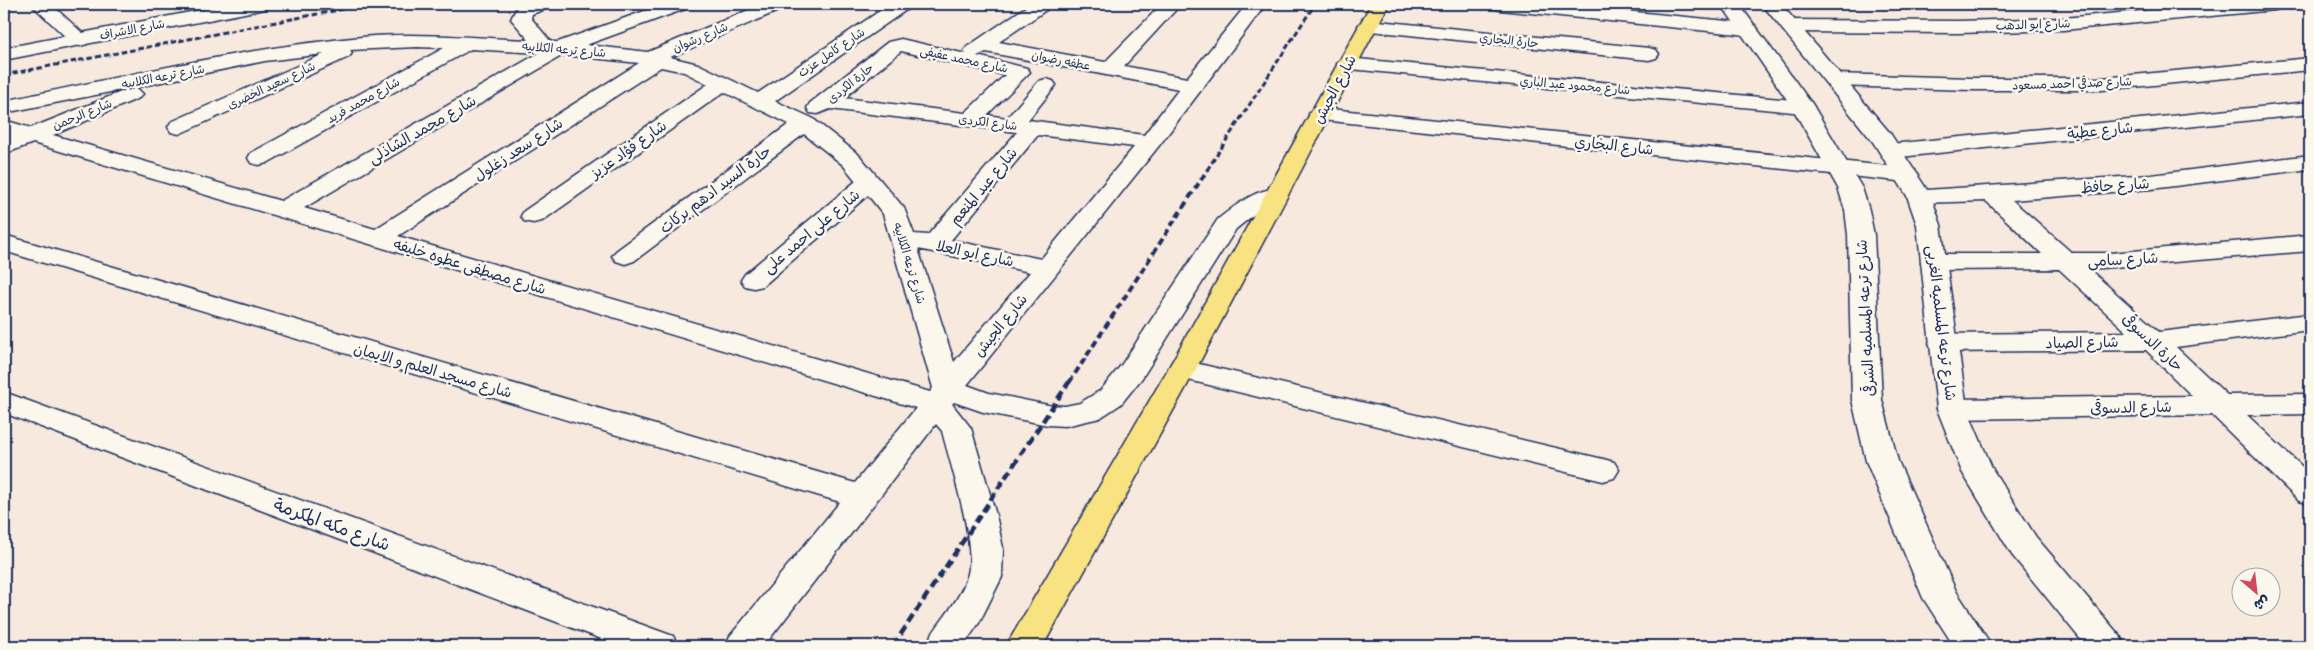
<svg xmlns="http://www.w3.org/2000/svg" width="2314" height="650" font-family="'Patrick Hand','Playpen Sans Arabic',sans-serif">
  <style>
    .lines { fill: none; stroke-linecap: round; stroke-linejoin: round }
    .street-casing { stroke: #1b2f5e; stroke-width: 3 }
    .secondary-casing { stroke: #1b2f5e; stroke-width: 3 }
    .primary-casing { stroke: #1b2f5e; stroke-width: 3 }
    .street { fill: #fbf7ec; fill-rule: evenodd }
    .secondary { fill: #fbf7ec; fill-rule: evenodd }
    .primary { fill: #f8e281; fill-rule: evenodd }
    .rail-far2 { stroke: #1b2f5e; stroke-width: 3; stroke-dasharray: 5.5 3; stroke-linecap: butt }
    .rail-far1 { stroke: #1b2f5e; stroke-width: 4; stroke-dasharray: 7 4; stroke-linecap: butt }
    .rail { stroke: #1b2f5e; stroke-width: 4.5; stroke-dasharray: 9 4.5; stroke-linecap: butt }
    .labels { text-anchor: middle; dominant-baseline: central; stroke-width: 5; stroke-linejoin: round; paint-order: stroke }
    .far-street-label { font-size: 12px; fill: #1b2f5e; stroke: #fbf7ec }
    .street-label { font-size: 15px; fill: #1b2f5e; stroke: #fbf7ec }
    .near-street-label { font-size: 18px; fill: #1b2f5e; stroke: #fbf7ec }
  </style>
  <rect width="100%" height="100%" fill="#f8e9df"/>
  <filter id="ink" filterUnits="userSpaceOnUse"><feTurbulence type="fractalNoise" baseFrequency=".02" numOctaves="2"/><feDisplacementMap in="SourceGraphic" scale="10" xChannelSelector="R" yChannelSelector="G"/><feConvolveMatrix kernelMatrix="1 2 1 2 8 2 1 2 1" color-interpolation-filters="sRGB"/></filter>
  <g filter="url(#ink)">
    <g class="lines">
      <g class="street-casing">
        <g id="street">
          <polygon points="31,4 51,4 90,40 87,44 80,46 73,44"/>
          <path d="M525,4H550L548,8L532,14L531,18L551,42H558L664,4H690L688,8L586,45L648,52L763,4H787L785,8L670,57L698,64L758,93L890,4H911L909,8L775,101L812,118L859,155L904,208L914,234L928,235L1017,132L830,109L818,114L810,113L807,108L810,103L888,42L901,39L966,54L964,51L967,47L1030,4H1051L1049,8L999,42L1105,62L1162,4H1181L1124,66L1187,78L1247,4H1266L1158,147L967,385L989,393L1048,405L1065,406L1080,403L1101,390L1122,364L1218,219C1236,205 1261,184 1284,190L1288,195L1284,200L1257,212L1236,229L1142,378L1121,404L1100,418L1065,426L1048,425L983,412L954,402L952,404L971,428L996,515L1003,548L1002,577L979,623L963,646H925C937,623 959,603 967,577C978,546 950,464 942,431L936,424L764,646H725L730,636L840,502L4,251V235L855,483L916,408L33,143L4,154V139L11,136L4,134V120L31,128L131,88L4,113V101C122,77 242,48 362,37C418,32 473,38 529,40L511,19L517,7ZM417,47L444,48L251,153L248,158L251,163L259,165L267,163L471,49L539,53L281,201L53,135L139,98L143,94L139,90L132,88L265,61L324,54L171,122L168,127L171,132L179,134L349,57L352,53L350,50ZM901,51L1005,75L965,113L844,98ZM986,52L1179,89L1144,135L1028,120L1056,85L1053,81L1046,79L1039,81L1007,118L987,115L1030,72L1027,68L977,56ZM563,55L639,63L375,229L304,208ZM661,67L684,72L708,84L524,211L521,216L524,221L533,223L542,221L724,92L789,124L616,251L612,256L616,261L625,264L634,261L804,134L843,165L856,181L745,274L741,280L745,286L754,288L763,286L868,195L883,214L933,388L930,392L398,236ZM1038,135L1134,147L1041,259L951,240ZM918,249L1030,272L954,362Z"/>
          <polygon points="1491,4 1553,4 1748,23 1755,25 1758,29 1755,33 1748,35 1500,10 1493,8"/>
          <polygon points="2218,4 2284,4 2282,8 2275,10 2063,30 1958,33 1790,32 1783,30 1780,26 1783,22 1790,20 1958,21 2063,18"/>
          <polygon points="1368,20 1649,48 1656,50 1659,54 1656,58 1649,60 1361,30 1358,26 1361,22"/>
          <polygon points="1347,58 1803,101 1811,102 1814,107 1811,112 1803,113 1340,68 1337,64 1340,60"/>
          <polygon points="2310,58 2310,70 2102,90 1972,90 1834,86 1827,84 1824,80 1827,76 1834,74 1972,78 2102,78"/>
          <polygon points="2310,102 2310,114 1891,158 1883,156 1880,151 1883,146 1891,144"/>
          <polygon points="1320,108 1907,168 1915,170 1919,175 1915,180 1907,182 1312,119 1309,114 1312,109"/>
          <polygon points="2310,155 2310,169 2151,189 2012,200 2072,253 2110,253 2310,235 2310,251 2089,269 2159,332 2310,314 2310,330 2176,347 2227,395 2310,394 2310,414 2247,415 2310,474 2310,504 2299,501 2212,415 1952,419 1941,416 1937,409 1941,402 1952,399 2192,396 2146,350 1943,352 1933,349 1929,343 1933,337 1943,334 2127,332 2059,269 1934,270 1925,267 1921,262 1925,257 1934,254 2042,254 1986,201 1919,203 1911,201 1907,196 1911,191 2151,175"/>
          <polygon points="1182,360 1603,459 1614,462 1619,470 1614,478 1603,481 1172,376 1168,369 1172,362"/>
          <polygon points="4,392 673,636 678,646 620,646 4,413"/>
        </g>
      </g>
      <g class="secondary-casing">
        <g id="secondary">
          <polygon points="232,4 269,4 267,8 260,10 4,60 4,48"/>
          <polygon points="1721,4 1739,4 1814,107 1862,188 1869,210 1874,235 1882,400 1898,461 1956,591 1992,646 1954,646 1923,598 1866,461 1852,400 1848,235 1845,210 1838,188 1792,107"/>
          <polygon points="1762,4 1781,4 1890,133 1931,196 1941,225 1967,409 1993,470 2036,537 2120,636 2125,646 2086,646 2012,555 1962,472 1937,409 1917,225 1907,196 1873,142"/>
        </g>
      </g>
      <g class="primary-casing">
        <polygon id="primary" points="1371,4 1389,4 1196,369 1043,646 1006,646 1168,369"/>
      </g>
      <use href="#street" class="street"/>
      <use href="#secondary" class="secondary"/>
      <use href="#primary" class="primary"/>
      <g class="rail-far2">
        <polyline points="4,75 369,4"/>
        <polyline points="1207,170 1315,4"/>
      </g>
      <polyline class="rail-far1" points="1069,383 1208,169"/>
      <polyline class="rail" points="893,646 1069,382"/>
    </g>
  </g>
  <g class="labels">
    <g class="far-street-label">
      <text transform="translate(2033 24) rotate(-2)">شارع ابو الدهب</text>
      <text transform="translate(132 29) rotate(-11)">شارع الاشراف</text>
      <text transform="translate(700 37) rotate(-23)">شارع رشوان</text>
      <text transform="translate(1509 40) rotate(6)">حارة البخاري</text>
      <text transform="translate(564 49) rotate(5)">شارع ترعه الكلابيه</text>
      <text transform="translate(831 52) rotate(-34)">شارع كامل عزت</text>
      <text transform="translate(964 59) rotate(12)">شارع محمد عفيفى</text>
      <text transform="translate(1061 60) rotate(11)">عطفه رضوان</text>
      <text transform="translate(163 76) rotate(-11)">شارع ترعه الكلابيه</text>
      <text transform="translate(850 83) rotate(-39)">حارة الكردى</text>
      <text transform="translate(2072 83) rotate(-2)">شارع صدقي احمد مسعود</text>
      <text transform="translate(271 85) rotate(-25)">شارع سعيد الخضرى</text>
      <text transform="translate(1575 85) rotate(5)">شارع محمود عبد الباري</text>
      <text transform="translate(363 100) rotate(-29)">شارع محمد فريد</text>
      <text transform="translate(82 114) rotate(-22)">شارع الرحمن</text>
      <text transform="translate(988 122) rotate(7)">شارع الكردى</text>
      <text transform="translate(910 263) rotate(73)">شارع ترعه الكلابيه</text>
    </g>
    <g class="street-label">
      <text transform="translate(1334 89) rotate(-62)">شارع الجيش</text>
      <text transform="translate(422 129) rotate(-30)">شارع محمد الشاذلى</text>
      <text transform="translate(2100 130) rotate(-6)">شارع عطية</text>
      <text transform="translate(1614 145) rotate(6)">شارع البخاري</text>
      <text transform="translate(518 149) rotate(-33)">شارع سعد زغلول</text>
      <text transform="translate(628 149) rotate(-35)">شارع فؤاد عزيز</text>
      <text transform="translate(2115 185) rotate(-4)">شارع حافظ</text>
      <text transform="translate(983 186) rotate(-50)">شارع عبد المنعم</text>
      <text transform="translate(715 189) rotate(-37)">حارة السيد ادهم بركات</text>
      <text transform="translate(811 231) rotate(-40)">شارع على احمد على</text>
      <text transform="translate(975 253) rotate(12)">شارع ابو العلا</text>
      <text transform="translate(2123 259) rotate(-3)">شارع سامى</text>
      <text transform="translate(470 266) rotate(17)">شارع مصطفى عطوه خليفه</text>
      <text transform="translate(1865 318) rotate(-93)">شارع ترعه المسلميه الشرقى</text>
      <text transform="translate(1942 323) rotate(83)">شارع ترعه المسلميه الغربى</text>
      <text transform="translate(1000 325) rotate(-51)">شارع الجيش</text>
      <text transform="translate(2082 342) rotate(-1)">شارع الصياد</text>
      <text transform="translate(2153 342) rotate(43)">حارة الدسوقى</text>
      <text transform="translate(433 370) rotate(16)">شارع مسجد العلم و الايمان</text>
      <text transform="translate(2131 407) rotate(-1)">شارع الدسوقى</text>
    </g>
    <g class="near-street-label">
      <text transform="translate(332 524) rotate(20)">شارع مكه المكرمة</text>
    </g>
  </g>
  <rect width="2314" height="650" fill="none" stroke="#fbf7ec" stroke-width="20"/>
  <rect x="10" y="10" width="2294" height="630" fill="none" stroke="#1b2f5e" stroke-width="2" filter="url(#ink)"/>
  <g transform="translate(2256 592) rotate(152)"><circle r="24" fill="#fbf7ec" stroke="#a1a7b3"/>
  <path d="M0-4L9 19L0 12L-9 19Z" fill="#d1495b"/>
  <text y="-8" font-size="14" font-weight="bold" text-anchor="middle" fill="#1b2f5e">ش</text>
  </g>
</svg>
